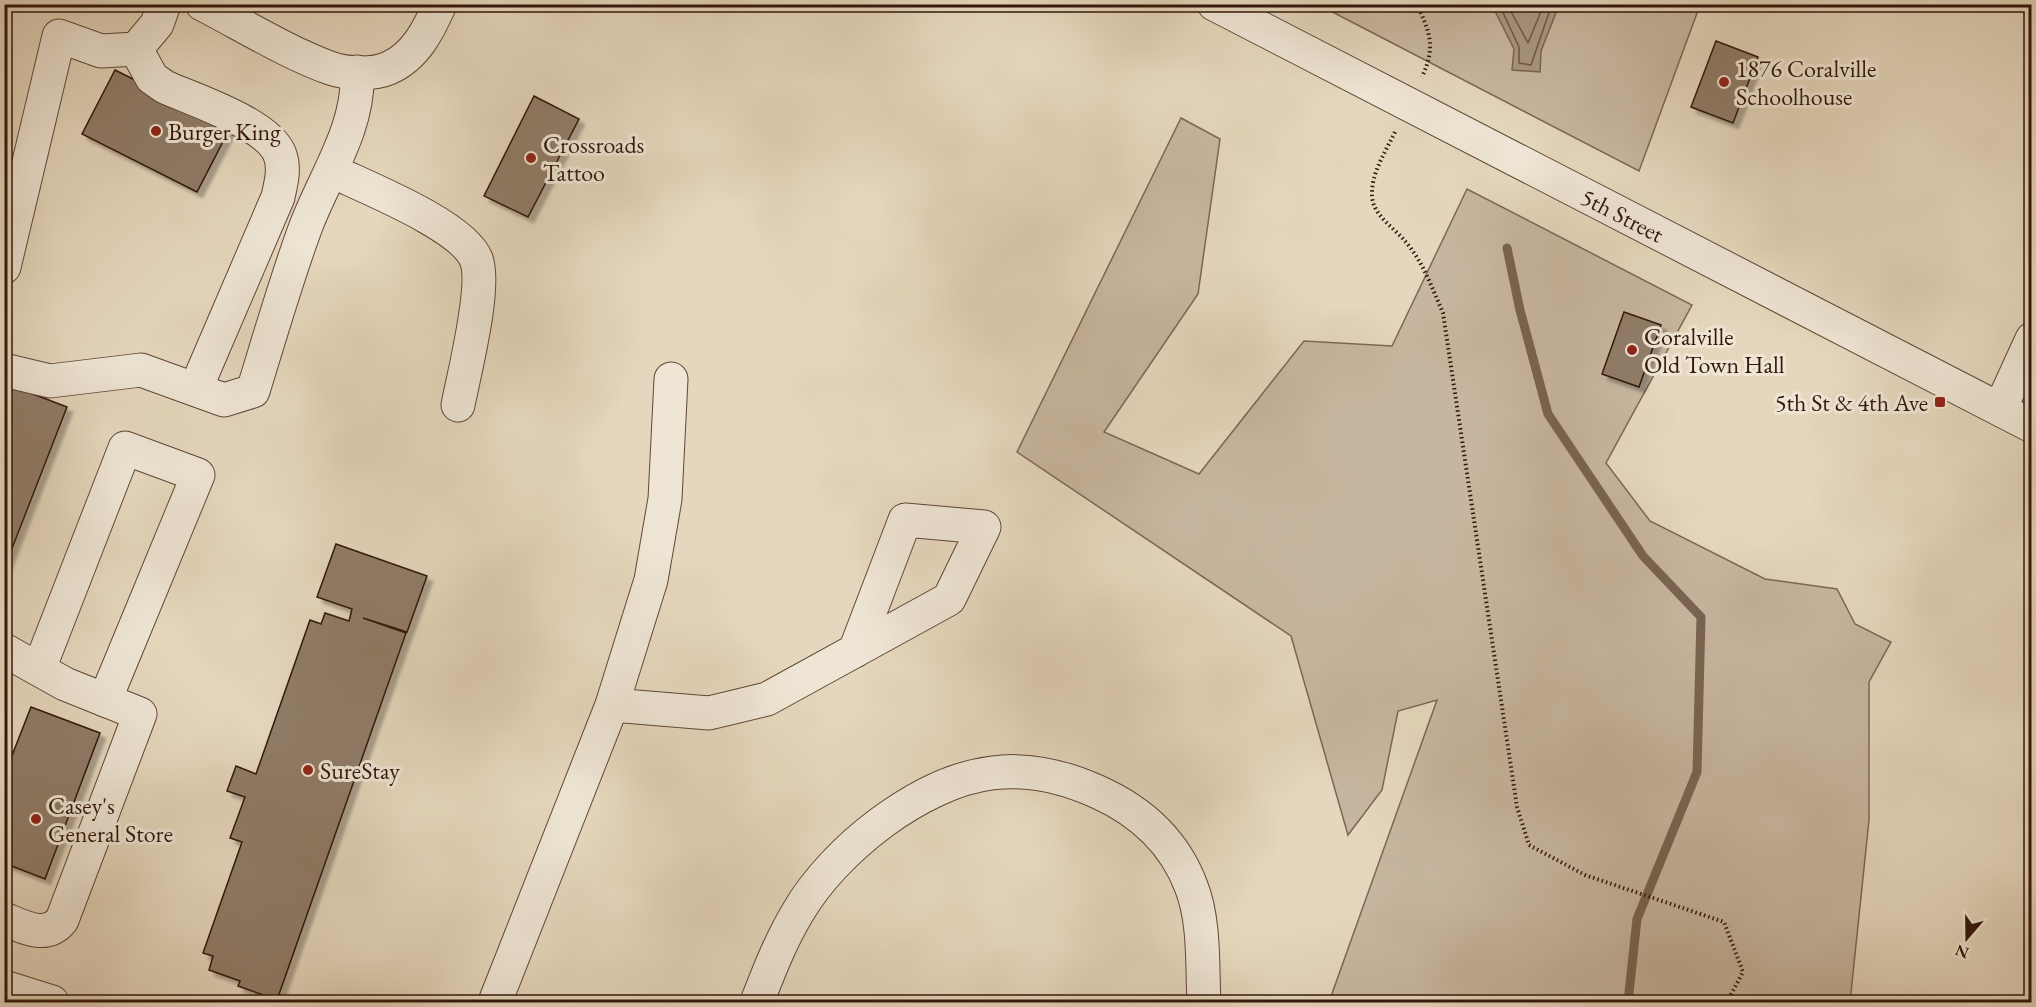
<svg xmlns="http://www.w3.org/2000/svg" width="2036" height="1007" font-family="'EB Garamond',serif">
  <style>
    .green { fill: #c7b69f; stroke: #7d6655; stroke-width: 1.5 }
    .water { fill: #a89680; stroke: #796351; stroke-width: 1.5 }
    .lines { fill: none; stroke-linecap: round; stroke-linejoin: round }
    .shore { stroke: #6e5646; stroke-width: 1.5 }
    .stream { stroke: #796351; stroke-width: 9 }
    .building { fill: #907b68; stroke: #33170b; stroke-width: 1.5; filter: url(#shadow) }
    .minor-casing { stroke: #604738; stroke-width: 35 }
    .path { stroke: #33170b; stroke-width: 4; stroke-dasharray: 1.5 3; stroke-linecap: butt }
    .minor { stroke: #eee5d4; stroke-width: 33 }
    .poi-dot { fill: #8f2418; stroke: #eee5d4; stroke-width: 2 }
    .labels { text-anchor: middle; dominant-baseline: central; stroke-width: 6; stroke-linejoin: round; paint-order: stroke }
    .poi-label { font-size: 24px; fill: #33170b; stroke: #eee5d4; text-anchor: start }
    .street-label { font-size: 24px; fill: #33170b; stroke: #eee5d4 }
  </style>
  <defs>
    <filter id="shadow"><feDropShadow dx="5.5" dy="5.5" stdDeviation="1.5" flood-color="#0004"/></filter>
  </defs>
  <rect width="100%" height="100%" fill="#e5d7bd"/>
  <filter id="stains"><feTurbulence type="fractalNoise" baseFrequency=".00333" numOctaves="4"/><feColorMatrix values="0 0 0 0 .2 0 0 0 0 .09 0 0 0 0 .02 0 0 0 .5 -.17"/></filter>
  <radialGradient id="worn" r=".72"><stop offset=".6" stop-color="#630" stop-opacity="0"/><stop offset="1" stop-color="#630" stop-opacity=".3"/></radialGradient>
  <g class="green">
    <polygon points="1319,5 1700,5 1639,171"/>
    <polygon points="1181,118 1220,139 1198,294 1104,432 1199,474 1304,341 1392,346 1467,189 1692,305 1606,463 1650,521 1765,579 1837,589 1855,624 1891,642 1869,682 1869,820 1850,1002 1329,1002 1437,700 1398,711 1382,790 1348,835 1291,636 1017,452"/>
  </g>
  <polygon class="water" points="1492,5 1559,5 1541,51 1540,72 1512,70 1514,49"/>
  <g class="lines">
    <g class="shore">
      <polyline points="1499,4 1519,47 1519,63 1531,65 1552,4"/>
      <polyline points="1507,4 1528,43 1544,4"/>
    </g>
    <polyline class="stream" points="1507,248 1520,310 1548,414 1643,556 1701,617 1697,772 1637,919 1628,1002"/>
  </g>
  <g class="building">
    <polygon points="1716,41 1758,57 1733,123 1691,107"/>
    <polygon points="115,70 230,128 197,192 82,134"/>
    <polygon points="534,96 579,119 528,217 484,196"/>
    <polygon points="1624,312 1661,325 1639,387 1602,374"/>
    <polygon points="4,383 67,407 4,569"/>
    <polygon points="336,544 427,576 407,632 363,618 406,633 277,1000 238,986 240,981 209,970 213,956 203,953 242,842 230,838 245,797 227,791 236,766 256,774 310,620 321,624 325,613 349,621 352,609 317,597"/>
    <polygon points="31,707 100,733 45,879 4,863 4,776"/>
  </g>
  <g class="lines">
    <g class="minor-casing">
      <g id="minor">
        <path d="M202,4C241,24 290,54 330,68C347,74 373,75 389,68C416,56 429,29 440,4"/>
        <path id="s1" d="M1214,4L2032,426"/>
        <path d="M136,49L152,78L165,87C194,100 269,124 280,155C285,169 281,183 278,197L196,388"/>
        <path d="M332,171C365,187 462,225 476,259C487,285 464,374 458,405"/>
        <polyline points="4,267 59,36 101,51 136,49 157,24 164,4"/>
        <path d="M4,370L50,381L141,370L224,400L253,391C270,336 286,280 306,226C325,176 360,127 357,72"/>
        <polyline points="2000,409 2032,339"/>
        <path d="M4,650L65,684L140,714L62,920C46,940 24,927 4,919"/>
        <polyline points="39,669 125,448 198,475 105,700"/>
        <polyline points="612,705 709,713 767,699 949,599 984,527 905,520 855,651"/>
        <polyline points="4,987 52,1002"/>
        <polyline points="495,1002 612,705 651,580 665,499 671,379"/>
        <path d="M757,1002C769,971 781,940 798,912C834,850 920,782 992,773C1029,768 1065,777 1098,792C1140,811 1174,841 1191,886C1205,921 1202,965 1204,1002"/>
      </g>
    </g>
    <g class="path">
      <path d="M1417,4C1430,33 1436,47 1422,77"/>
      <path d="M1395,132C1385,153 1371,173 1372,196C1373,215 1393,227 1404,240C1423,261 1432,288 1443,313L1517,807L1529,845L1585,875L1724,922L1743,972L1727,1002"/>
    </g>
    <use href="#minor" class="minor"/>
  </g>
  <g class="poi-dot">
    <circle cx="1724" cy="82" r="6"/>
    <circle cx="156" cy="131" r="6"/>
    <circle cx="531" cy="158" r="6"/>
    <circle cx="1632" cy="350" r="6"/>
    <rect x="1934" y="396" width="12" height="12" rx="3"/>
    <circle cx="308" cy="770" r="6"/>
    <circle cx="36" cy="819" r="6"/>
  </g>
  <g class="labels">
    <g class="poi-label">
      <text x="1736" y="68">1876 Coralville<tspan x="1736" dy="28">Schoolhouse</tspan></text>
      <text x="168" y="131">Burger King</text>
      <text x="543" y="144">Crossroads<tspan x="543" dy="28">Tattoo</tspan></text>
      <text x="1644" y="336">Coralville<tspan x="1644" dy="28">Old Town Hall</tspan></text>
      <text x="1928" y="402" text-anchor="end">5th St &amp; 4th Ave</text>
      <text x="320" y="770">SureStay</text>
      <text x="48" y="805">Casey's<tspan x="48" dy="28">General Store</tspan></text>
    </g>
    <g class="street-label">
      <text stroke="none"><textPath href="#s1" startOffset="460">5th Street</textPath></text>
    </g>
  </g>
  <rect width="2036" height="1007" fill="none" stroke="#e5d7bd" stroke-width="24"/>
  <rect x="6" y="6" width="2024" height="995" fill="none" stroke="#33170b" stroke-width="3"/>
  <rect x="12" y="12" width="2012" height="983" fill="none" stroke="#33170b" stroke-width="1.5"/>
  <g transform="translate(1967 938) rotate(200)" stroke="#eee5d4" stroke-width="4.5" paint-order="stroke">
  <path d="M0-4.5L10 22L0 15L-10 22Z" fill="#33170b"/>
  <text y="-9" font-size="16" font-weight="bold" text-anchor="middle" fill="#33170b">N</text>
  </g>
  <rect width="100%" height="100%" filter="url(#stains)"/>
  <rect width="100%" height="100%" fill="url(#worn)"/>
</svg>
